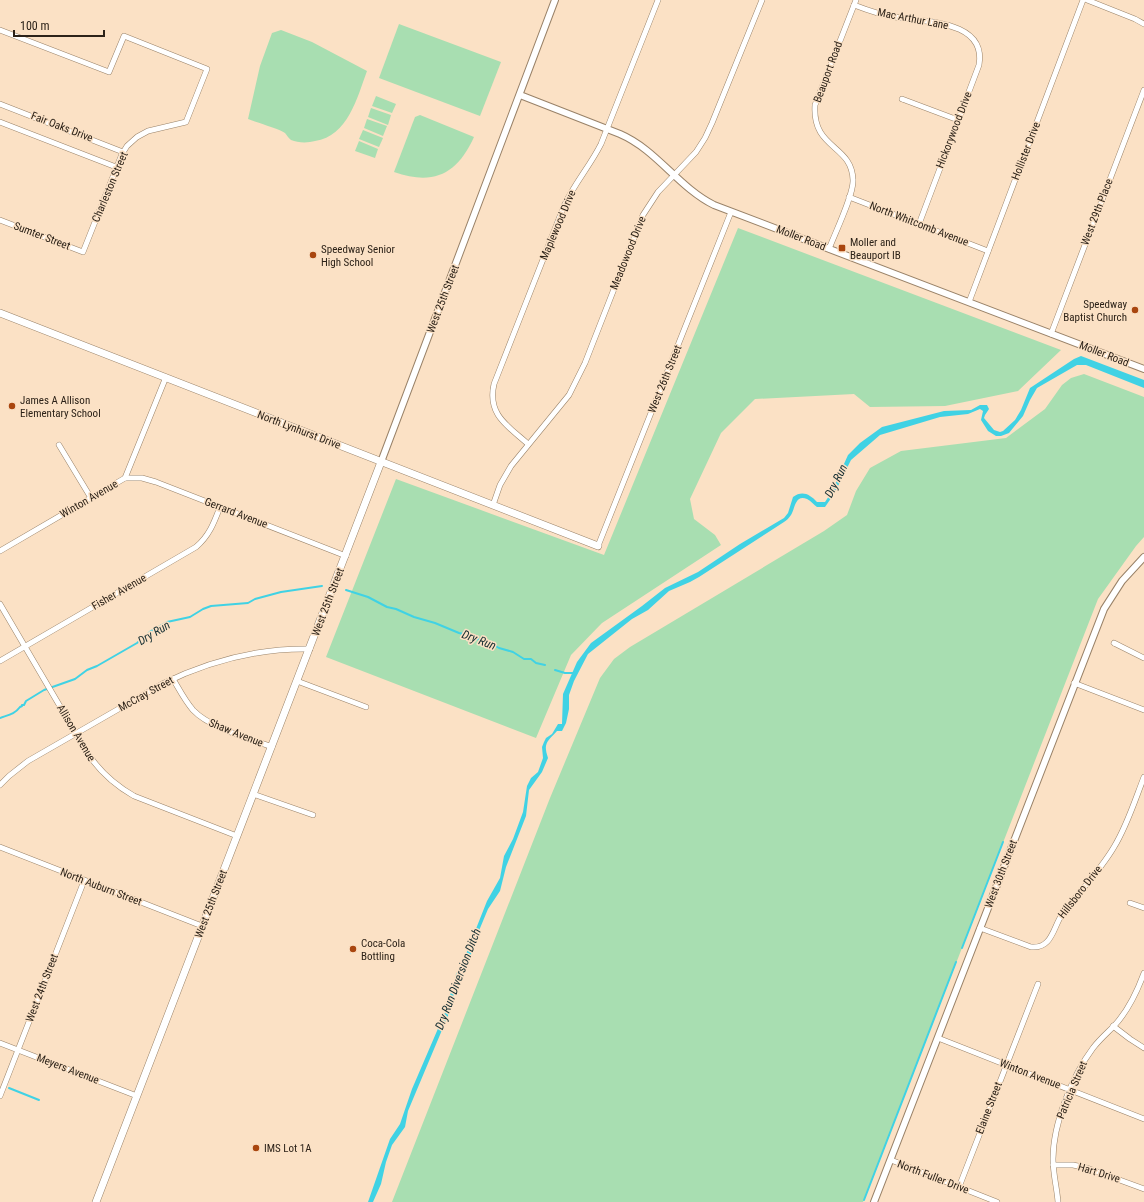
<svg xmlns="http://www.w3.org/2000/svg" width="1144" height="1202" font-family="'Roboto Condensed',sans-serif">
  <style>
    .green { fill: #a8deb1 }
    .water { fill: #40d2e4 }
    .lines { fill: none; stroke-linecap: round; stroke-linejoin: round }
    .stream { stroke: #40d2e4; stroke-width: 2 }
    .minor-casing { stroke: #998268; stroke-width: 6 }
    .tertiary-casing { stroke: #998268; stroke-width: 8 }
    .secondary-casing { stroke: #998268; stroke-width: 8 }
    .minor { stroke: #fff; stroke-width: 5 }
    .tertiary { stroke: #fff; stroke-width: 6 }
    .secondary { stroke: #fff; stroke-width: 7 }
    .poi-dot { fill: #a9460f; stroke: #fbe1c5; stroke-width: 1.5 }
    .labels { text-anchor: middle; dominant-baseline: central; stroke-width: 3; stroke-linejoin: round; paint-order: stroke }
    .street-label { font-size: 11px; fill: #2c2218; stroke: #fbe1c5 }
    .poi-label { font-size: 11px; fill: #2c2218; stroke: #fbe1c5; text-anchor: start }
    .water-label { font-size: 12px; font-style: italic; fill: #172f32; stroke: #fbe1c5 }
  </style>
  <rect width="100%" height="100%" fill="#fbe1c5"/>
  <g class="green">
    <polygon points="399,24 501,62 480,116 379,78"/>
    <path d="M281,30L312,42L367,71C357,98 348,136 315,141C308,143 298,143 291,140C288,138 287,135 285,133C280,129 255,122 248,119L260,66L272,33Z"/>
    <polygon points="376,96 396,104 392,113 372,106"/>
    <polygon points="371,108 391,115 388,125 368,117"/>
    <path d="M420,115L474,137C457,174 434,186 394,172L415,117Z"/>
    <polygon points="367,119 387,126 383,136 364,128"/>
    <polygon points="363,130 383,138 379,147 359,139"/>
    <polygon points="359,141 378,149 375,158 355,151"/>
    <polygon points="738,228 1061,350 1018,391 945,406 870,407 854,394 755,399 721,433 690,499 694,519 715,535 721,545 602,623 571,655 536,738 326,657 396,479 604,555"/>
    <polygon points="1084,374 1144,397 1144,537 1136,546 1098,599 863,1202 392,1202 550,798 600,678 614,659 630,647 824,531 847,515 856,491 870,468 901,451 1006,438 1045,409 1062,385 1071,378"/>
  </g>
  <path class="water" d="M1081,356L1144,380V388L1086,365H1077L1037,388L1030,400L1023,416L1009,433L1001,436H996L988,431L981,420L983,411L980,409L968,414L940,417L880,435L851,460L834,494L825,507H817C814,505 811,501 807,499C795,494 795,509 791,515C789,518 787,520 784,522L699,577L690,582L669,591L648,610L632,619L588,654L574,681L569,695V709L566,723L562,731H557C547,742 543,743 548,758L542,772L529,790L526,816L506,867L500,891L488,909L473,945L471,955L460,972L457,987L452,999L450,1011L408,1111L405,1127L392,1145L386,1162L381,1184L373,1202H368L390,1139L400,1124L412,1089L446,1010L456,974L466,954L487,901L500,878L504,856L513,839L523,812L527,786L531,778L538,772L543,758L542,747L544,742L546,738L552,734L558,724H562L563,694L577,662L591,643L642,606L665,588L698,572L740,544L784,518L788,513L793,497C802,490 810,494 817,502H825L831,493L848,455L860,443L882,427L944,411L971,410L980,405H987L989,409L985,415L984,418L994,430L1000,432L1003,431L1015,420L1021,410L1030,388L1074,359Z"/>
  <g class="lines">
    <g class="stream">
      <polyline points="346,590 368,597 387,607 396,609 414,617 435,623 459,633 472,636 476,639 487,641 499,648 513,652 524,659 531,659 536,663 545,665"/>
      <polyline points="555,670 565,673 573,673"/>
      <path d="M0,718C8,715 15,714 20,707L22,706V705H24L26,701L44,690L75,679L87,670L97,666L137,643L151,631L167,622L190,617L203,609L211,606L248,603L255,599L281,592L322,586"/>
      <polyline points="962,948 1003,842"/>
      <polyline points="9,1088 39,1100"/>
      <polyline points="864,1200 956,962"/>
    </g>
    <g class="minor-casing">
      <g id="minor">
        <polyline points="1087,0 1135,19 1144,24"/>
        <path d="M854,5C867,10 881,15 895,17C923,22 987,20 979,65L919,224"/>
        <polyline points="0,30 109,72 124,36 207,69 186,122 148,131 137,137 127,146 122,154 83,252 0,220"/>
        <polyline points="902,99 958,120"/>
        <polyline points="0,104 123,152"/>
        <polyline points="0,122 116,167"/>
        <polyline points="849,197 988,251"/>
        <path d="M829,249C835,233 854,194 853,180C852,144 812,150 815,105L856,0"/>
        <polyline points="969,302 1083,0"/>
        <polyline points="1051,334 1144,90"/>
        <path d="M528,444C508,426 487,415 494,384L564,206C574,184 590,166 601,144L658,0"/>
        <polyline points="59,445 91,498"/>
        <polyline points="125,478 142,478 156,482 346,556"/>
        <polyline points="493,505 500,485 511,466 569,395 585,363 643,215 658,192 696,152 705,138 712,123 762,0"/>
        <polyline points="598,546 731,212"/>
        <polyline points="0,551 125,478 166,377"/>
        <path d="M0,604L85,749C97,769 113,784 134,796L237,836"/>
        <polyline points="1114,643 1144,658"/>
        <path d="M0,661L196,547C209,536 214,523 220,507"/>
        <path d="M173,679C179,689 185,701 193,710C210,728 248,738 272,747"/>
        <polyline points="297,681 366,707"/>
        <polyline points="1074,683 1144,710"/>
        <path d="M0,785L9,776L28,761L162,684C209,661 257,648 310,649"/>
        <polyline points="253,794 313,815"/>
        <polyline points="0,847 202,926"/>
        <polyline points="1130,903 1144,908"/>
        <path d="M980,928L1031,947C1053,949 1053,926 1063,913C1080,891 1100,871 1114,847C1127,826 1135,800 1144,777"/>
        <polyline points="1113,1026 1130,1039 1144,1048"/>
        <polyline points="938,1038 1144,1119"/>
        <polyline points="0,1043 137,1096"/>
        <polyline points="0,1096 84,881"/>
        <polyline points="891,1160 997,1202"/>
        <polyline points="1053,1165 1073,1165 1087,1168 1144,1189"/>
        <polyline points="959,1187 1038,984"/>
        <path d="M1058,1202C1057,1188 1053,1174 1053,1159C1053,1124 1072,1076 1093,1048C1099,1040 1107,1033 1114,1026C1128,1011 1137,992 1144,973"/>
      </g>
    </g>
    <g class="tertiary-casing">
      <g id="tertiary">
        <path d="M520,95L620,134C657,150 678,187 714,205L1144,369"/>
        <polyline points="381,462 555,0"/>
        <polyline points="874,1202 1104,609 1122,581 1144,557"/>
      </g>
    </g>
    <g class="secondary-casing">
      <g id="secondary">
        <polyline points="0,313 598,546"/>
        <polyline points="96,1202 381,462"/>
      </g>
    </g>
    <use href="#minor" class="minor"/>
    <use href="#tertiary" class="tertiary"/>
    <use href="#secondary" class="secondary"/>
  </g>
  <g class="poi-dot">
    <rect x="838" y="244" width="8" height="8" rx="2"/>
    <circle cx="313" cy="255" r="4"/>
    <circle cx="1135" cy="310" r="4"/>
    <circle cx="12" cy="406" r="4"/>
    <circle cx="353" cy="949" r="4"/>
    <circle cx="256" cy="1148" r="4"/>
  </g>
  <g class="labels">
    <g class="street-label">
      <text transform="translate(913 19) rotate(11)">Mac Arthur Lane</text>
      <text transform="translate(828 72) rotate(-70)">Beauport Road</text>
      <text transform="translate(62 127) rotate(21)">Fair Oaks Drive</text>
      <text transform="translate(954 130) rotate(-69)">Hickorywood Drive</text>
      <text transform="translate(1026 151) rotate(-69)">Hollister Drive</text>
      <text transform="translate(110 187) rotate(-67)">Charleston Street</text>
      <text transform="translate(1097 212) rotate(-69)">West 29th Place</text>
      <text transform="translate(919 224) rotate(21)">North Whitcomb Avenue</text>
      <text transform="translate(558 225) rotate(-67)">Maplewood Drive</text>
      <text transform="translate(42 236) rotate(21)">Sumter Street</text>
      <text transform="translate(801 238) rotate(21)">Moller Road</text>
      <text transform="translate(628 253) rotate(-68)">Meadowood Drive</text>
      <text transform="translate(443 299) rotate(-69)">West 25th Street</text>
      <text transform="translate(1104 354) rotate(21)">Moller Road</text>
      <text transform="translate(665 379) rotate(-68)">West 26th Street</text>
      <text transform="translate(299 430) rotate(21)">North Lynhurst Drive</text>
      <text transform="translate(89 499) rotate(-30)">Winton Avenue</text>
      <text transform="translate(236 513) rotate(21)">Gerrard Avenue</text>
      <text transform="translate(119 592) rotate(-30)">Fisher Avenue</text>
      <text transform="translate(328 602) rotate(-69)">West 25th Street</text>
      <text transform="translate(146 694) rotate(-29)">McCray Street</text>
      <text transform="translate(76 733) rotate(59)">Allison Avenue</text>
      <text transform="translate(236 733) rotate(22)">Shaw Avenue</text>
      <text transform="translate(1001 874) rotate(-69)">West 30th Street</text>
      <text transform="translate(101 887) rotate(21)">North Auburn Street</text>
      <text transform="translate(1080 892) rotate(-52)">Hillsboro Drive</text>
      <text transform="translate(211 904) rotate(-69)">West 25th Street</text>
      <text transform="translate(42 988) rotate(-69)">West 24th Street</text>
      <text transform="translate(68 1069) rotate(21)">Meyers Avenue</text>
      <text transform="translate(1030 1074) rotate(21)">Winton Avenue</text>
      <text transform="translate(1072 1090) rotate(-67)">Patricia Street</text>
      <text transform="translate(989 1108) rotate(-69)">Elaine Street</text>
      <text transform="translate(1099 1173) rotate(17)">Hart Drive</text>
      <text transform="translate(933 1177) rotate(21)">North Fuller Drive</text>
    </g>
    <g class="poi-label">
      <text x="850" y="242">Moller and<tspan x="850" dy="13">Beauport IB</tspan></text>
      <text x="321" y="249">Speedway Senior<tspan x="321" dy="13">High School</tspan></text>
      <text x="1127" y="304" text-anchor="end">Speedway<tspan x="1127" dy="13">Baptist Church</tspan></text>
      <text x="20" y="400">James A Allison<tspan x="20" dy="13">Elementary School</tspan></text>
      <text x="361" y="943">Coca-Cola<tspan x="361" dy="13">Bottling</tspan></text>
      <text x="264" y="1148">IMS Lot 1A</text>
    </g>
    <g class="water-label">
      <text transform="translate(836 481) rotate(-63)">Dry Run</text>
      <text transform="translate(154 633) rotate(-31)">Dry Run</text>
      <text transform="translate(479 640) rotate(21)">Dry Run</text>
      <text transform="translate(458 979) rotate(-69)">Dry Run Diversion Ditch</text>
    </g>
  </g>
  <path d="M14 30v6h90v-6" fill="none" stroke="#2c2218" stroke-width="2"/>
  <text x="20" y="30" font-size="12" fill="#2c2218" stroke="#fbe1c5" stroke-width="3" paint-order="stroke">100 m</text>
</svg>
